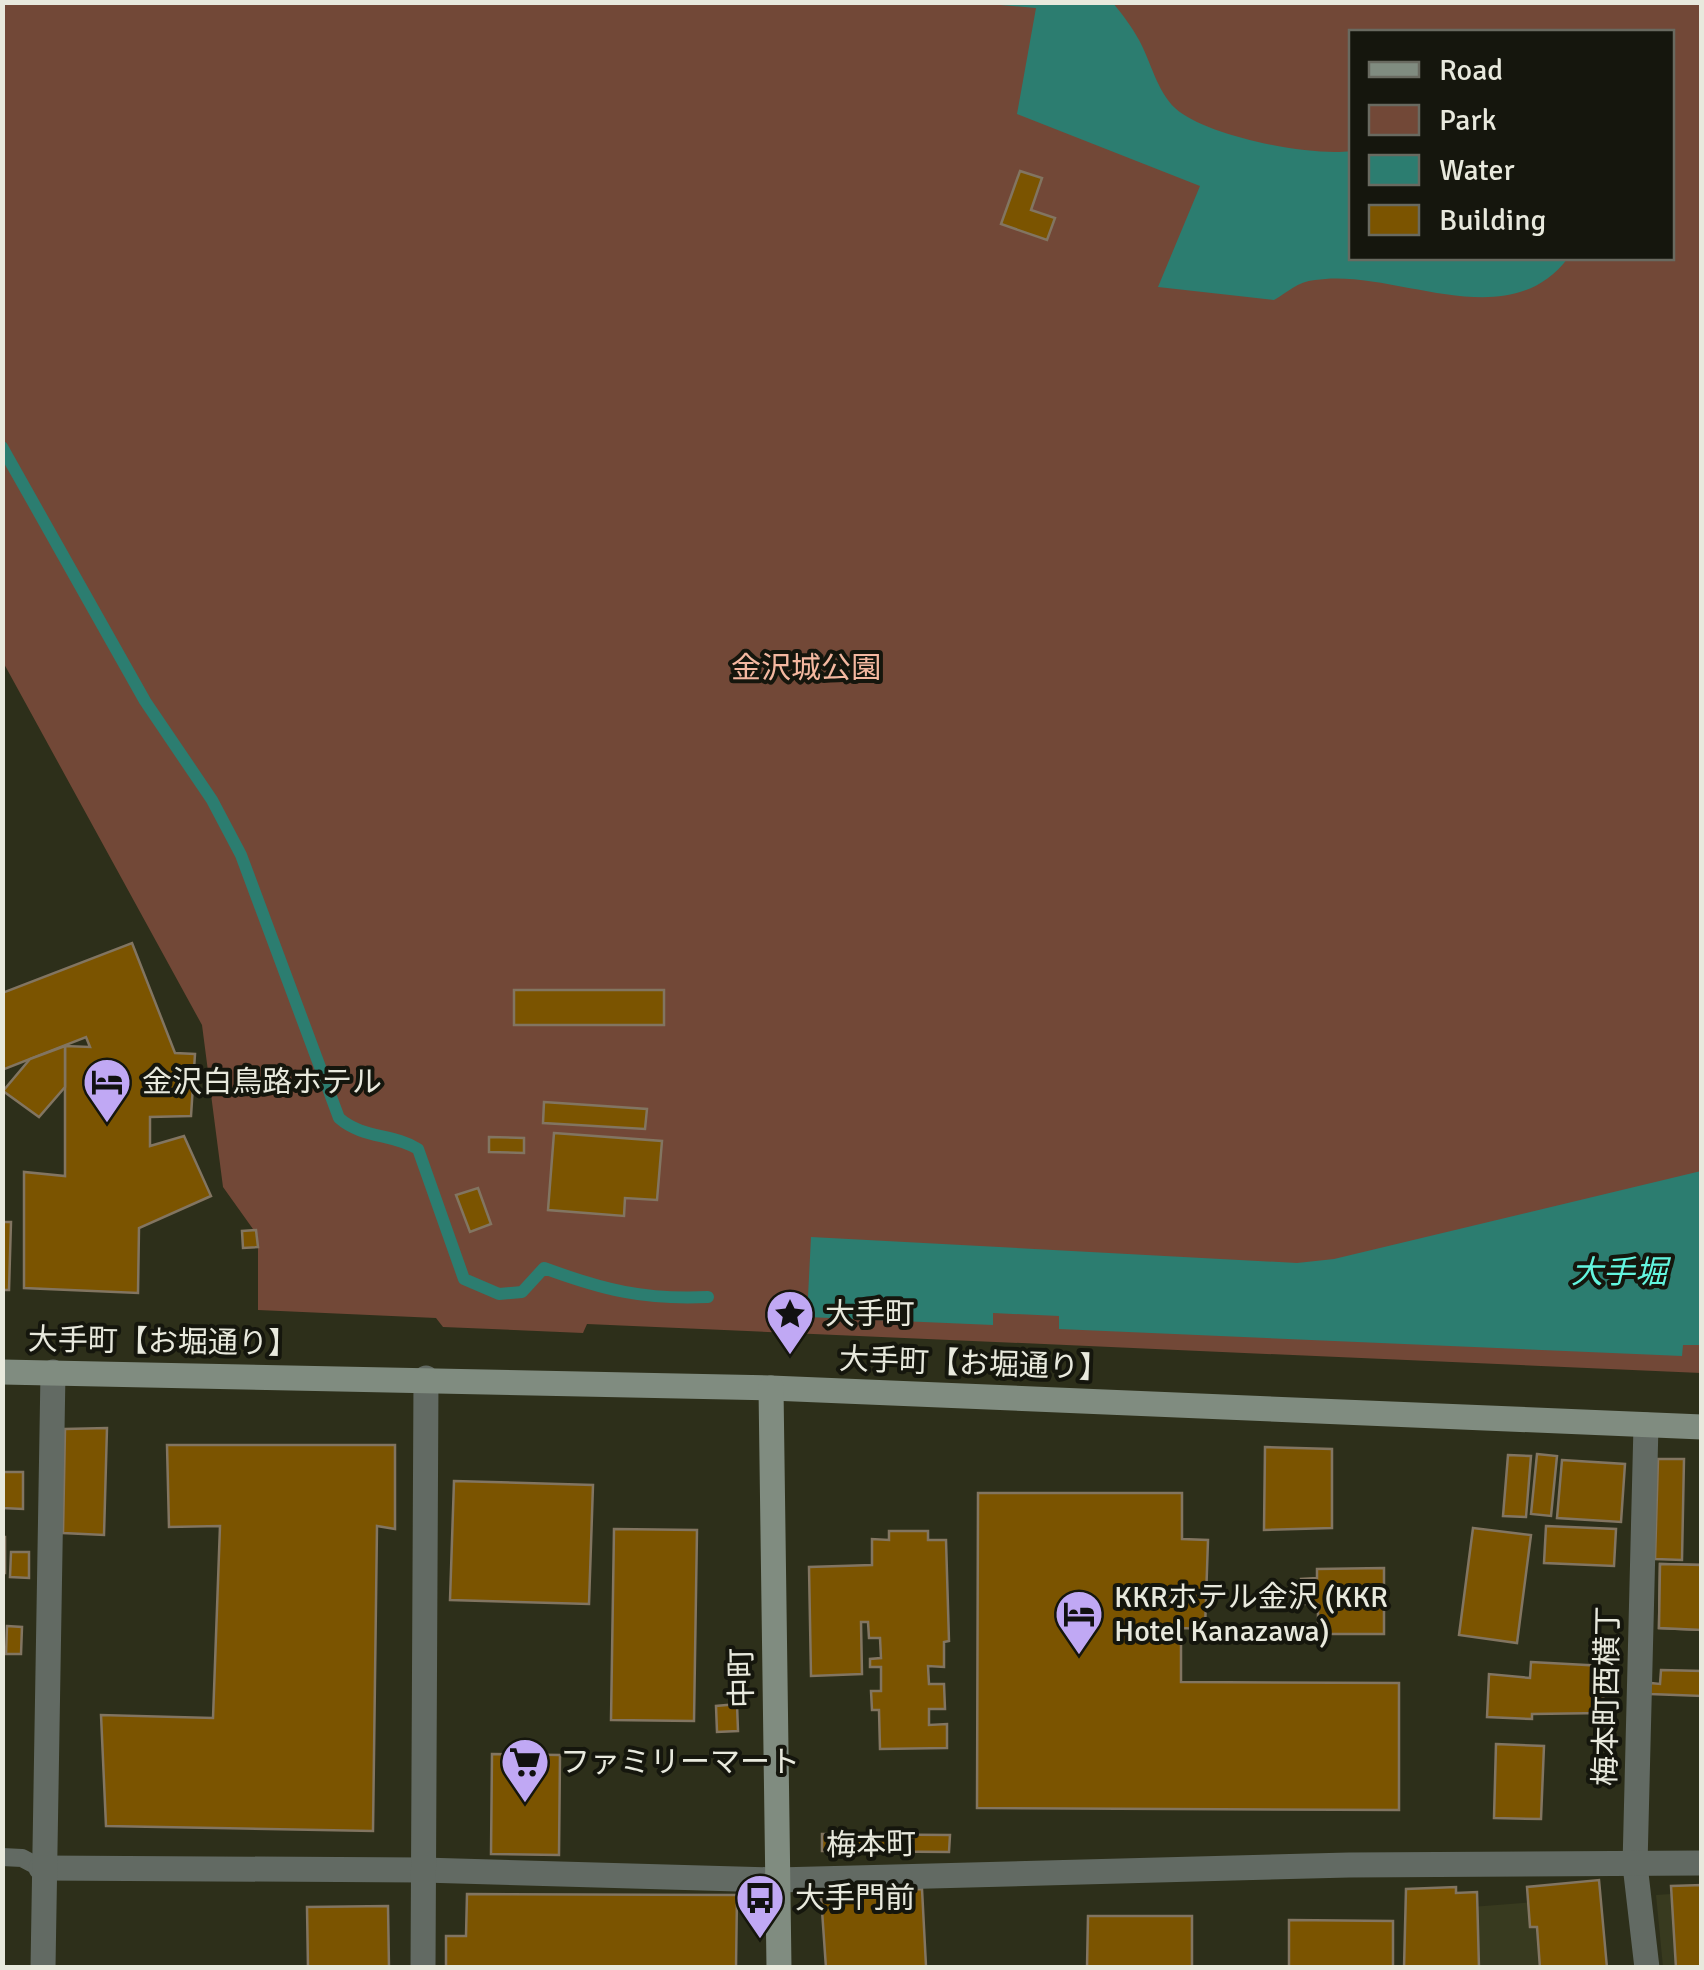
<svg xmlns="http://www.w3.org/2000/svg" width="1704" height="1970" font-family="Signika,'Noto Sans JP',sans-serif">
  <style>
    .built { fill: #383a1f }
    .green { fill: #724837; fill-rule: evenodd }
    .water { fill: #2c7d70 }
    .lines { fill: none; stroke-linecap: round; stroke-linejoin: round }
    .stream { stroke: #2c7d70; stroke-width: 12 }
    .building { fill: #7b5400; stroke: #827561; stroke-width: 2.5 }
    .lane { stroke: #626a63; stroke-width: 18 }
    .street { stroke: #626a63; stroke-width: 25 }
    .secondary { stroke: #808c80; stroke-width: 25 }
    .labels { text-anchor: middle; dominant-baseline: central; stroke-width: 8; stroke-linejoin: round; paint-order: stroke }
    .park-label { font-size: 30px; fill: #f4b8a0; stroke: #15160d }
    .poi-label { font-size: 30px; fill: #e8e9dd; stroke: #15160d; text-anchor: start }
    .street-label { font-size: 30px; fill: #e8e9dd; stroke: #15160d }
    .water-label { font-size: 32px; font-style: italic; fill: #63f5df; stroke: #15160d }
  </style>
  <rect width="100%" height="100%" fill="#2d2f1a"/>
  <g class="built">
    <polygon points="1701,1892 1701,1967 1663,1967 1656,1895"/>
    <polygon points="1598,1897 1606,1967 1419,1968 1419,1911"/>
  </g>
  <path class="green" d="M2,3H1701V1373L587,1324L583,1333L443,1327L436,1318L258,1310V1236L223,1187L202,1025L3,662ZM1352,32H1672V258H1352Z"/>
  <g class="water">
    <path d="M977,3H1113C1122,14 1132,27 1139,40C1151,62 1157,91 1175,108C1205,136 1311,157 1351,151L1352,258H1568C1507,339 1394,267 1315,280C1297,282 1288,292 1274,300L1158,287L1200,186L1017,114L1036,8Z"/>
    <polygon points="1701,1171 1701,1345 1683,1345 1682,1356 1059,1329 1059,1316 993,1313 993,1325 807,1317 811,1237 1297,1263 1334,1259"/>
  </g>
  <g class="lines">
    <path class="stream" d="M2,447L145,701L212,800L241,855L339,1118C363,1139 392,1133 418,1149L464,1279L499,1294L522,1292L544,1268C604,1290 644,1300 708,1297"/>
  </g>
  <g class="building">
    <polygon points="1020,171 1042,178 1031,210 1055,218 1047,240 1001,224"/>
    <polygon points="132,943 175,1053 195,1054 191,1116 150,1117 150,1146 184,1136 211,1196 139,1228 138,1293 24,1288 24,1172 65,1176 65,1046 90,1047 86,1037 2,1070 2,993"/>
    <rect x="514" y="990" width="150" height="35"/>
    <polygon points="65,1046 65,1087 39,1117 3,1091 30,1059"/>
    <polygon points="544,1102 647,1109 645,1129 543,1123"/>
    <polygon points="554,1133 662,1141 657,1200 625,1198 624,1216 548,1210"/>
    <polygon points="489,1137 524,1138 524,1153 489,1152"/>
    <polygon points="478,1188 491,1224 470,1232 456,1195"/>
    <polygon points="2,1222 11,1222 9,1290 2,1290"/>
    <polygon points="256,1230 258,1247 243,1248 242,1231"/>
    <polygon points="107,1428 104,1535 63,1533 65,1429"/>
    <polygon points="167,1445 395,1445 395,1529 377,1526 373,1831 106,1826 101,1715 213,1718 220,1526 169,1527"/>
    <polygon points="1265,1447 1332,1449 1332,1528 1264,1530"/>
    <polygon points="2,1451 3,1472 23,1472 23,1509 2,1508"/>
    <polygon points="1537,1454 1557,1456 1551,1516 1531,1514"/>
    <polygon points="1508,1455 1531,1456 1526,1517 1503,1516"/>
    <polygon points="1658,1459 1684,1459 1682,1560 1655,1559"/>
    <polygon points="1562,1460 1625,1464 1621,1522 1557,1518"/>
    <polygon points="454,1481 593,1485 589,1604 450,1600"/>
    <polygon points="978,1493 1182,1493 1182,1539 1208,1540 1205,1629 1181,1628 1181,1682 1399,1683 1399,1810 977,1808"/>
    <polygon points="1546,1526 1616,1529 1614,1566 1544,1563"/>
    <polygon points="1473,1528 1531,1535 1517,1643 1459,1635"/>
    <polygon points="614,1529 697,1530 694,1721 611,1720"/>
    <polygon points="889,1531 928,1531 928,1540 946,1540 949,1641 944,1642 944,1667 928,1666 929,1684 944,1684 945,1709 929,1709 929,1725 947,1724 947,1748 880,1749 879,1710 872,1710 871,1691 881,1691 881,1667 870,1667 870,1659 881,1658 880,1638 869,1638 868,1622 861,1622 862,1674 811,1676 809,1567 872,1565 872,1539 889,1540"/>
    <rect x="2" y="1537" width="3" height="36"/>
    <polygon points="11,1552 29,1552 29,1578 10,1577"/>
    <polygon points="1660,1564 1702,1565 1702,1630 1659,1628"/>
    <polygon points="1660,1564 1702,1565 1702,1630 1659,1628"/>
    <polygon points="1384,1568 1384,1634 1318,1634 1318,1604 1301,1604 1301,1579 1317,1578 1317,1569"/>
    <polygon points="7,1626 22,1627 21,1654 6,1654"/>
    <polygon points="1531,1662 1604,1666 1603,1713 1532,1714 1532,1719 1487,1717 1489,1674 1530,1678"/>
    <polygon points="1661,1670 1702,1671 1702,1696 1650,1694 1650,1683 1660,1684"/>
    <polygon points="737,1704 738,1731 717,1732 716,1706"/>
    <polygon points="1496,1744 1544,1746 1541,1819 1494,1818"/>
    <polygon points="492,1754 560,1755 559,1855 491,1854"/>
    <polygon points="822,1834 950,1835 949,1852 822,1851"/>
    <polygon points="1599,1880 1607,1968 1540,1968 1537,1927 1530,1927 1527,1887"/>
    <polygon points="1702,1885 1702,1968 1676,1968 1671,1886"/>
    <polygon points="1456,1887 1456,1893 1477,1892 1479,1968 1404,1968 1406,1889"/>
    <polygon points="922,1889 926,1966 826,1968 821,1896"/>
    <polygon points="467,1894 737,1895 736,1968 446,1968 446,1936 466,1936"/>
    <polygon points="388,1906 389,1968 308,1968 307,1907"/>
    <polygon points="1088,1916 1192,1916 1192,1968 1087,1968"/>
    <polygon points="1289,1920 1393,1921 1393,1968 1289,1968"/>
  </g>
  <g class="lines">
    <polyline class="lane" points="2,1857 22,1858 41,1868"/>
    <g class="street">
      <polyline points="1646,1425 1635,1865 1647,1968"/>
      <polyline points="41,1868 423,1870 777,1880 1349,1865 1702,1863"/>
      <polyline points="43,1968 53,1372"/>
      <polyline points="423,1968 426,1378"/>
    </g>
    <g class="secondary">
      <polyline points="2,1372 771,1388 1702,1427"/>
      <polyline points="771,1388 779,1968"/>
    </g>
  </g>
  <defs>
    <g id="hotel-pin" transform="scale(2.5)"><path d="M0 17L-7.5 6A9.5 9.5 0 1 1 7.5 6Z" fill="#c0a8f4" stroke="#15160d"/><path d="M-6-4.5h1.5V1H6V5H4.5V3h-9V5H-6ZM-4 0a1.8 1.8 0 1 1 3.6 0ZM.5 0V-2.5h3Q6-2.5 6 0Z" fill="#111"/></g>
    <g id="sight-pin" transform="scale(2.5)"><path d="M0 17L-7.5 6A9.5 9.5 0 1 1 7.5 6Z" fill="#c0a8f4" stroke="#15160d"/><path d="M0-6L1.8-2.2L6-1.7L2.9 1.2L3.7 5.4L0 3.3L-3.7 5.4L-2.9 1.2L-6-1.7L-1.8-2.2Z" fill="#111"/></g>
    <g id="supermarket-pin" transform="scale(2.5)"><path d="M0 17L-7.5 6A9.5 9.5 0 1 1 7.5 6Z" fill="#c0a8f4" stroke="#15160d"/><path d="M-6-5.5h2.5l.6 2H6L4.5 2H-2.5L-4.4-4H-6ZM-1.5 3.2a1.3 1.3 0 1 0 .1 0ZM3 3.2a1.3 1.3 0 1 0 .1 0Z" fill="#111"/></g>
    <g id="bus-pin" transform="scale(2.5)"><path d="M0 17L-7.5 6A9.5 9.5 0 1 1 7.5 6Z" fill="#c0a8f4" stroke="#15160d"/><path d="M-5-6H5V4H4V6H2V4H-2V6H-4V4H-5ZM-3.5-4V0h7V-4ZM-3.5 1.2v1.5H-2V1.2ZM2 1.2v1.5H3.5V1.2Z" fill="#111"/></g>
  </defs>
  <g fill-rule="evenodd">
    <use href="#hotel-pin" x="107" y="1082"/>
    <use href="#sight-pin" x="790" y="1314"/>
    <use href="#hotel-pin" x="1079" y="1614"/>
    <use href="#supermarket-pin" x="525" y="1762"/>
    <use href="#bus-pin" x="760" y="1898"/>
  </g>
  <g class="labels">
    <g class="park-label">
      <text x="806" y="668">金沢城公園</text>
    </g>
    <g class="poi-label">
      <text x="142" y="1082">金沢白鳥路ホテル</text>
      <text x="825" y="1314">大手町</text>
      <text x="1114" y="1597">KKRホテル金沢 (KKR<tspan x="1114" dy="34">Hotel Kanazawa)</tspan></text>
      <text x="560" y="1762">ファミリーマート</text>
      <text x="795" y="1898">大手門前</text>
    </g>
    <g class="street-label">
      <text transform="translate(163 1342) rotate(1)">大手町【お堀通り】</text>
      <text transform="translate(974 1364) rotate(2)">大手町【お堀通り】</text>
      <text transform="translate(742 1678) rotate(-91)">中町</text>
      <text transform="translate(1607 1696) rotate(-89)">梅本町西横丁</text>
      <text transform="translate(871 1845) rotate(-1)">梅本町</text>
    </g>
    <g class="water-label">
      <text x="1619" y="1272">大手堀</text>
    </g>
  </g>
  <rect width="1704" height="1970" fill="none" stroke="#e8e9dd" stroke-width="10"/>
  <rect x="1349" y="30" width="325" height="230" fill="#15160d" stroke="#696a60" stroke-width="2.5"/>
  <rect x="1369" y="62" width="50" height="15" fill="#808c80" stroke="#696a60" stroke-width="2.5"/>
  <text x="1439" y="80" font-size="30" fill="#e8e9dd">Road</text>
  <rect x="1369" y="105" width="50" height="30" fill="#724837" stroke="#696a60" stroke-width="2.5"/>
  <text x="1439" y="130" font-size="30" fill="#e8e9dd">Park</text>
  <rect x="1369" y="155" width="50" height="30" fill="#2c7d70" stroke="#696a60" stroke-width="2.5"/>
  <text x="1439" y="180" font-size="30" fill="#e8e9dd">Water</text>
  <rect x="1369" y="205" width="50" height="30" fill="#7b5400" stroke="#696a60" stroke-width="2.5"/>
  <text x="1439" y="230" font-size="30" fill="#e8e9dd">Building</text>
</svg>
